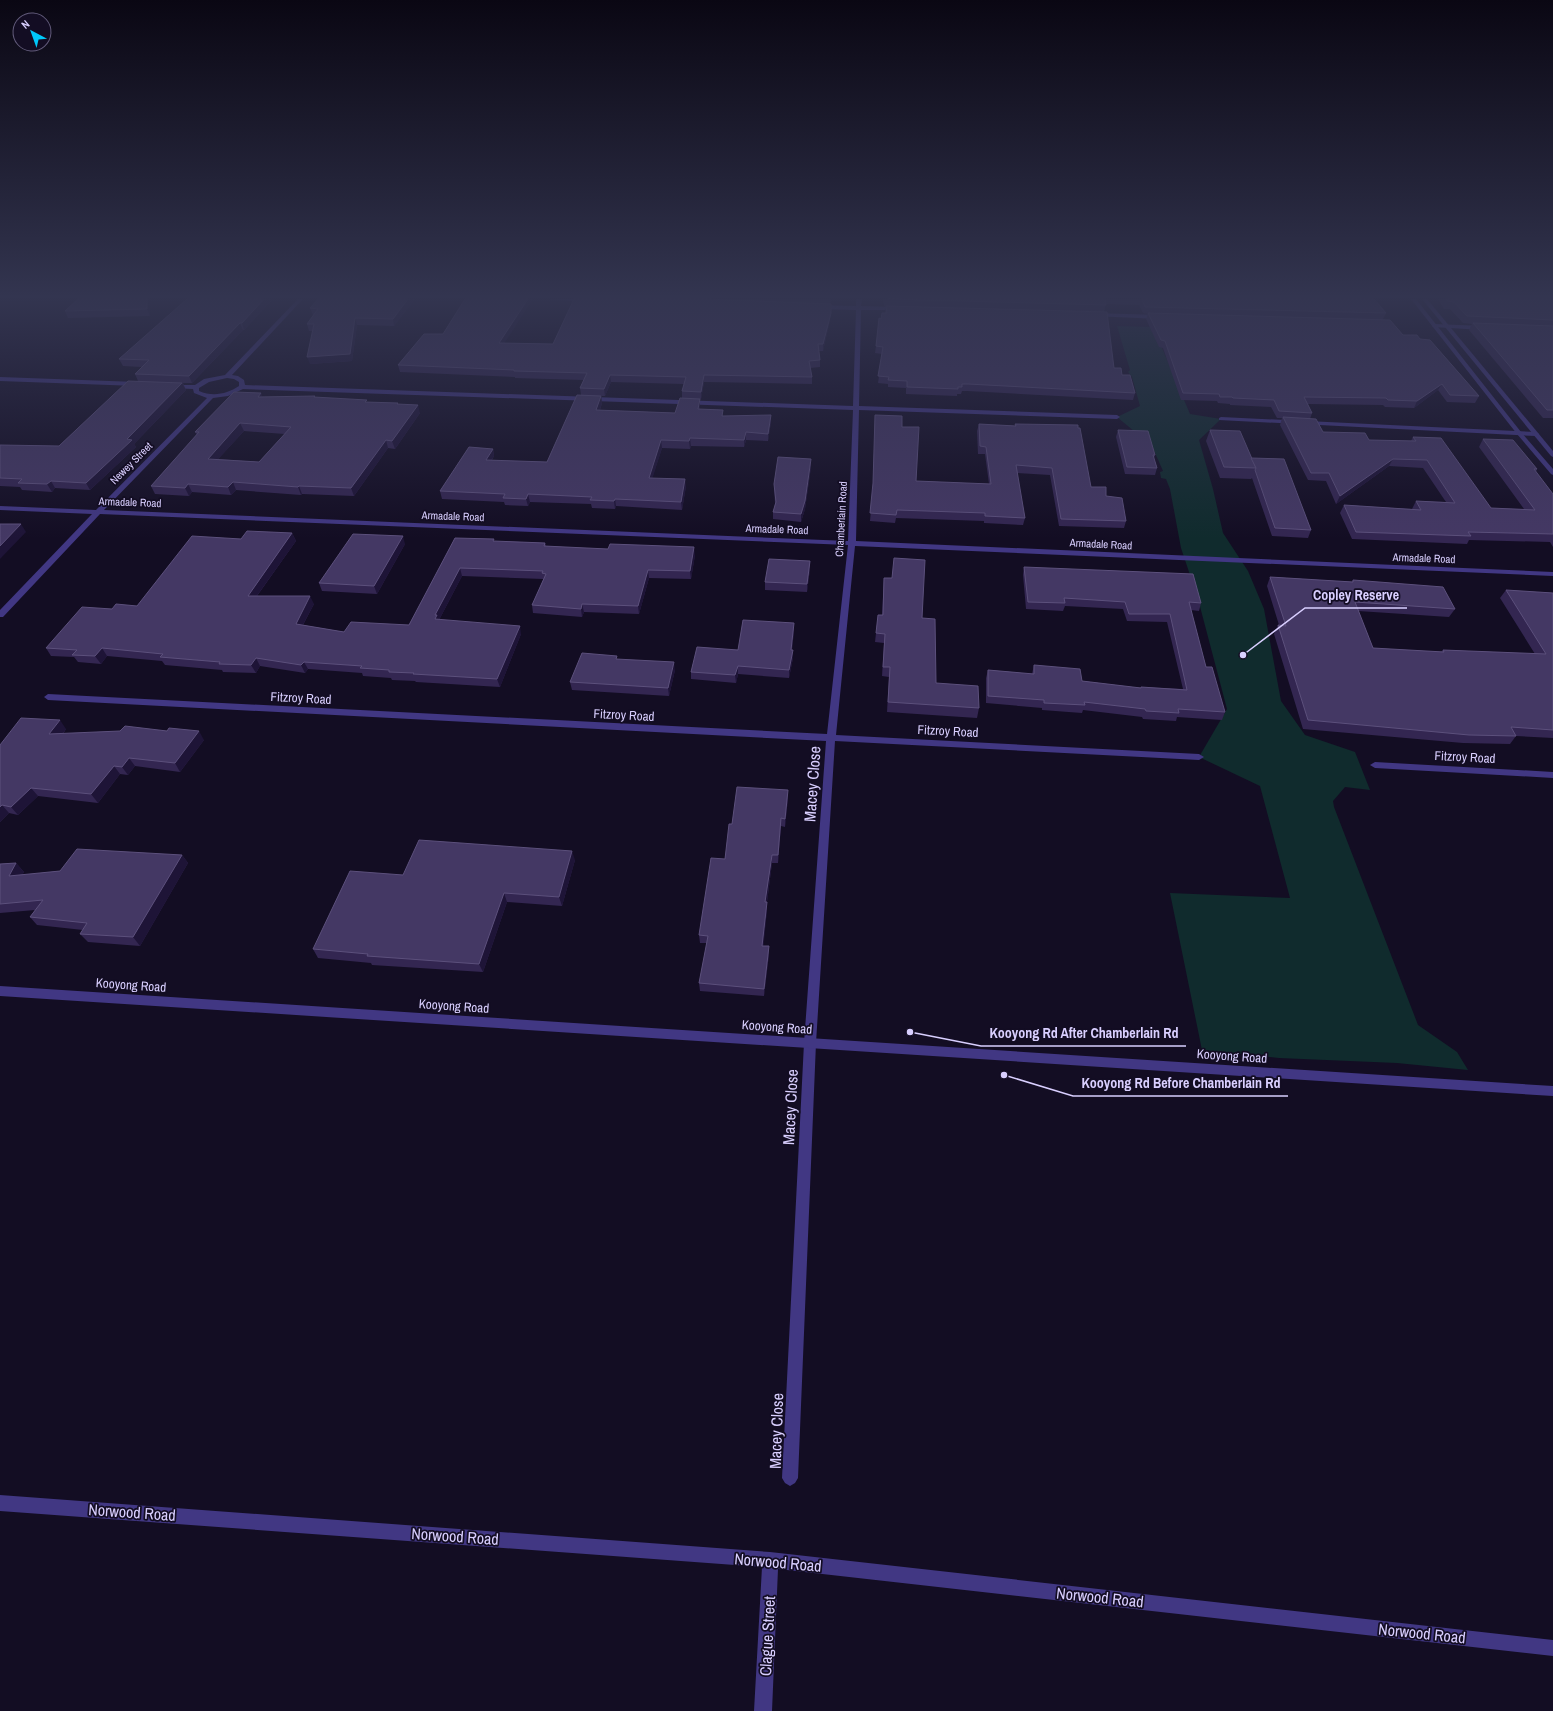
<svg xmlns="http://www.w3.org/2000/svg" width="1553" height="1711" font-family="'Archivo Narrow',sans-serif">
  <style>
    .green { fill: #102b2d }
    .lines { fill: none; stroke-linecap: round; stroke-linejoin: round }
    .minor { fill: #413783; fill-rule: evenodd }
    .tertiary { fill: #413783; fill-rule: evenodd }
    .wall { fill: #332651; fill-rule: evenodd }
    .shaded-wall { fill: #1e1437 }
    .building { fill: #443864; stroke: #5c507c; fill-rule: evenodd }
    .labels { text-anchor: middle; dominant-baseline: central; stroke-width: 3.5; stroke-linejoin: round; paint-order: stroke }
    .far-street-label { font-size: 11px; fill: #d9cfff; stroke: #130d23 }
    .street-label { font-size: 13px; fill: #d9cfff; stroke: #130d23 }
    .near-street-label { font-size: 16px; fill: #d9cfff; stroke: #130d23 }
    .leader { fill: none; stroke: #d9cfff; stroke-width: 1.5 }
    .callout-dot { fill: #d9cfff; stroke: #130d23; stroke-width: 1.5 }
    .callout-label { font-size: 14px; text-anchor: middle; font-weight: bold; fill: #d9cfff; stroke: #130d23; stroke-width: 3.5; stroke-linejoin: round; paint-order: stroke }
  </style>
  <rect width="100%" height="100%" fill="#130d23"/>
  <polygon class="green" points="1117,326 1153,327 1190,414 1221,419 1199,440 1213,489 1223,533 1248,571 1264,609 1281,701 1305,735 1355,752 1370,790 1345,787 1333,801 1334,807 1418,1025 1457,1052 1468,1070 1397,1063 1279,1058 1202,1050 1170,893 1290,898 1260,786 1199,757 1227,709 1198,599 1181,548 1170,489 1166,479 1161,478 1160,472 1163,471 1152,446 1117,417 1140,406 1132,377 1128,372 1130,370"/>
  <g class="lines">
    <g class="minor">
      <path d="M298,299H303L232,375L238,376L244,380L245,385L853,406L856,310L818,309L815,307L818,305L856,306V299H862L861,306L898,307L900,308V310H861L859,406L1117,415L1120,417L1117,419L859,410L856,541L1553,572V576L855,546L836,735L1199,754L1204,757L1199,760L835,741L816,1043L798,1478L795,1483L790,1486L785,1483L782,1478L804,1043L826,741L48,700L44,697L48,694L827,734L848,545L100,514L3,617H0V610L92,514L0,510V506L96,510L207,398L194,393L193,389L170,388L168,387V385H195L204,379L225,375ZM227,378L234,379L239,382V386C227,394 213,397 199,391V388L209,382ZM243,389L853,410L848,541L104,510L213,398L228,396Z"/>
      <polygon points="549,299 588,299 589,300 586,302"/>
      <polygon points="1094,313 1160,315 1163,317 1160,319 1092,316 1092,314"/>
      <polygon points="1435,324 1483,326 1486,328 1483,330 1433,327 1432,326"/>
      <polygon points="0,377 137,382 140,384 137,386 0,381"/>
      <polygon points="1221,417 1536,432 1539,434 1536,436 1219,420 1219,418"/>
      <polygon points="1375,762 1553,772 1553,778 1375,768 1370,765"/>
      <polygon points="0,1495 770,1552 1553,1640 1553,1656 778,1569 772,1711 754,1711 762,1567 0,1511"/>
    </g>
    <g class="tertiary">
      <polygon points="1411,299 1416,299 1521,432 1553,469 1553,475 1551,474 1517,434"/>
      <polygon points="1422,299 1427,299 1553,451 1553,457 1551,456"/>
      <polygon points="0,986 1553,1086 1553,1096 0,996"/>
    </g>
  </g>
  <g class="wall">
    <polygon points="78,299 150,299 150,316 68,318 65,311"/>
    <polygon points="273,299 244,330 243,330 192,383 183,383 186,390 134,444 136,447 90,490 55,488 52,492 22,490 20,487 0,486 0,445 59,446 138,381 135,374 142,367 123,366 119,359"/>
    <polygon points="415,299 394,326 357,325 352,361 310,364 312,331 309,331 307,324 313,315 310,308"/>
    <path d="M574,299H831L830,320L823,351H819L820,360V367L810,368L812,377V384L704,382L701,399H700V409L724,416L771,422L768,441L746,440L744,447L691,446L690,449L662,448L652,478L686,486L682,510L616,506L615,509L592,508L591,504L530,502L528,506L505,505L504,502L442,499L440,491L493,449L494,456L492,460L547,462L581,395L580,388L584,380L515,378V377L400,372L398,365L443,334L505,343L553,344ZM611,382L684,384L682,391V398L675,413L600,410L602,403L601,396H605Z"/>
    <polygon points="883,299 1374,299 1386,313 1383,319 1403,335 1420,339 1479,396 1475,403 1447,402 1438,390 1414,408 1385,407 1383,405 1308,404 1312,413 1310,419 1323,432 1369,440 1411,441 1413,437 1491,508 1524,509 1479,447 1483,439 1537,469 1536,472 1553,494 1553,547 1550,542 1469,540 1467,544 1352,539 1340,513 1344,505 1412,509 1416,501 1446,502 1423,468 1389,466 1336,504 1326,481 1308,480 1280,425 1282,418 1277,418 1271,407 1230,405 1230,404 1218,403 1217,401 1181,400 1163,348 1159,347 1146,319 1148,314 1143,313 1139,305 1106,304 1104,312 1114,368 1122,375 1135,393 1133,400 967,391 962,391 961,394 957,394 957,396 906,394 906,388 888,387 888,384 878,383 882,354 875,353 876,346 881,319 885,313 886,306 884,306"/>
    <polygon points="1438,299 1553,299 1553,418 1543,418 1469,330 1472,324 1463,323 1450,309 1444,309"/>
    <path d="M263,397H315L368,402L398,404L420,413L395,449L388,448L354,496L302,494L301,495L236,490L231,495L192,492L189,496L155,494L151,486L197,435L195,432ZM244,431L285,434L259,462L218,459Z"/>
    <polygon points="875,415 902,427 916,481 989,484 985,454 978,454 977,431 979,424 1015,426 1015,424 1091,487 1106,496 1126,521 1124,528 1059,526 1050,475 1017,473 1025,518 1023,525 984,523 984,521 896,518 895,523 870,521 873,488"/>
    <polygon points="1118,430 1155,455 1154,458 1157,468 1155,475 1125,474 1116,437"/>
    <polygon points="1210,430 1251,458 1311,530 1308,538 1272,536 1252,478 1251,479 1220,478 1206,441"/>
    <polygon points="811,467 805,509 801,522 773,519 773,512 775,504 774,484"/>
    <polygon points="292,533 296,541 257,596 314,604 303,625 344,632 409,625 455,538 495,542 545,543 546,546 695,555 691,579 649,578 639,614 584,612 582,617 533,613 532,605 543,580 543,579 462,576 439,620 521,634 500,687 416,682 415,681 392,680 391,678 363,676 362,673 308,669 305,673 260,666 256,673 223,672 222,670 165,665 162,661 107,656 101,664 78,662 74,657 51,656 46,648 112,609 137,606 241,539"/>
    <polygon points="405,544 377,594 322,591 319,583"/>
    <polygon points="810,561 810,569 807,592 765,590 765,582"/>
    <polygon points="1024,567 1201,603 1199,611 1191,610 1206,667 1225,712 1222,720 1177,717 1176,721 1143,719 1142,717 1083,710 1082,713 1042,710 1042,708 986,703 986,678 988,670 1032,674 1034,665 1082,681 1141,688 1141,687 1183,689 1167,622 1127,621 1123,609 1065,606 1063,611 1026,609 1023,575"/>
    <polygon points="1270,577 1352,582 1353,580 1455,609 1449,617 1358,611 1373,648 1441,652 1443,650 1535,654 1500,598 1506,590 1553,593 1553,738 1516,736 1510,744 1463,743 1303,729 1274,634 1278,625 1279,625 1267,586"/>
    <polygon points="884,578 922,618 936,683 979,708 977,718 887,712 889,677 882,676 884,643 875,642 878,615 882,615"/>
    <polygon points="794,623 794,631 792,650 793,658 789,678 738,674 736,683 691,679 691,672"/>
    <polygon points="617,659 675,670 669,696 572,690 570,682"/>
    <polygon points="66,729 63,734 204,740 180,772 135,766 128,775 120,774 98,803 38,796 18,815 9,813 0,822 0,745"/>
    <polygon points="788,798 785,827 781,826 778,863 772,863 767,902 767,910 763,946 769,954 764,996 700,991 699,983 707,943 700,943 699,935 725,859 732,824"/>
    <polygon points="182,855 188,863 140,946 88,942 80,934 83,930 37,925 30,917 35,910 0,913 0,864 16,863 24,872 22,875 60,871"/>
    <polygon points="575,860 562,906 507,902 483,972 372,965 371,963 318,958 313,949 403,875"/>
  </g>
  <g class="shaded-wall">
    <polygon points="147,299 150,299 150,316 147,309"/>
    <polygon points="264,299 273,299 244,330 242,323"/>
    <polygon points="408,299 415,299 394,326 393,319"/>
    <polygon points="528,299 533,299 500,350 499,343"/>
    <polygon points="831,313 830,320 823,351 823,344"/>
    <polygon points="355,318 357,325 352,361 310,364 307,357"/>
    <polygon points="240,323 243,330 192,383 189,376"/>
    <polygon points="610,375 611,382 605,396 604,389"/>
    <polygon points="704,375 704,382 701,399 701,392"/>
    <polygon points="182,383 186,390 134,444 136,447 90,490 86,483 127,439"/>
    <polygon points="1442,384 1438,390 1414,408 1417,401"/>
    <polygon points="261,393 264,401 258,397"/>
    <polygon points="601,396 602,403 597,418 596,410"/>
    <polygon points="700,399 700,406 699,417 698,409"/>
    <polygon points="418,405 420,413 395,449 392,441"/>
    <polygon points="771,415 771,422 768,441 768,434"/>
    <polygon points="240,423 244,431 211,467 208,459"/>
    <polygon points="746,432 746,440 744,447 744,440"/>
    <polygon points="690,438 691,446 690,449 689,441"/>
    <polygon points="386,440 388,448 354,496 351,488"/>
    <polygon points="661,440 662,448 650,486 649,478"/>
    <polygon points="493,449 494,456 487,467 486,460"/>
    <polygon points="811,459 811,467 805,509 801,522 801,514"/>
    <polygon points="1393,459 1389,466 1336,504 1340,496"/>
    <polygon points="685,479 686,486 682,510 681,502"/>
    <polygon points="51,481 55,488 52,492 47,484"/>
    <polygon points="233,482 236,490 231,495 228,487"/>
    <polygon points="188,484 192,492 189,496 185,488"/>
    <polygon points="299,486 302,494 301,495 298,487"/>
    <polygon points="528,494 530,502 528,506 526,499"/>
    <polygon points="615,499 616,506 615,509 614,501"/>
    <polygon points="21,524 26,532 0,559 0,546"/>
    <polygon points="292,533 296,541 251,604 248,596"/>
    <polygon points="403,536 405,544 377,594 374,586"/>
    <polygon points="694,547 695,555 691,579 690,571"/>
    <polygon points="810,561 810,569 807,592 807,584"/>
    <polygon points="460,568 462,576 439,620 435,619 435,615"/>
    <polygon points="648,570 649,578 639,614 638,606"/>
    <polygon points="310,596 314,604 299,632 296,624"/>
    <polygon points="582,604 584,612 582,617 581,609"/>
    <polygon points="794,623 794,631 791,658 791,650"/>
    <polygon points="520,626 521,634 500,687 497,679"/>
    <polygon points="102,648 107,656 101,664 95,656"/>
    <polygon points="793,650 793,658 789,678 789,670"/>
    <polygon points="256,658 260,666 256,673 251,665"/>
    <polygon points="304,662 308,669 305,673 301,665"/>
    <polygon points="674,662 675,670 669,696 668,688"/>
    <polygon points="738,666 738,674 736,683 735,675"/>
    <polygon points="60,720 66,729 56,743 49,734"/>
    <polygon points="199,731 204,740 180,772 175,763"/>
    <polygon points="129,758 135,766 128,775 122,767"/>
    <polygon points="114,766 120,774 98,803 91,794"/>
    <polygon points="31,788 38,796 18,815 11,807"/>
    <polygon points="788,790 788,798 785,827 785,819"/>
    <polygon points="2,805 9,813 0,822 0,807"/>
    <polygon points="781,818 781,826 778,863 778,855"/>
    <polygon points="572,851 575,860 562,906 559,897"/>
    <polygon points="182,855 188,863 140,946 133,937"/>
    <polygon points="772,855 772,863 766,910 765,902"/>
    <polygon points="16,863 24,872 17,885 9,876"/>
    <polygon points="504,893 507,902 483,972 479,964"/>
    <polygon points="767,902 767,910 763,953 762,946"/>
    <polygon points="769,946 769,954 764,996 764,989"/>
  </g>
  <g class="building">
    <polygon points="78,299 147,299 147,309 65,311"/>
    <polygon points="187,299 264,299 242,323 240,323 189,376 135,374 149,360 119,359"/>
    <polygon points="318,299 408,299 393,319 355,318 350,354 307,357 314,324 307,324 318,309 310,308"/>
    <polygon points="465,299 528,299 499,343 553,344 574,299 706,299 831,304 831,313 823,344 818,344 820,360 809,361 812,377 704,375 701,392 682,391 686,377 610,375 604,389 580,388 587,373 514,371 514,370 398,365 424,334 443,334"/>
    <polygon points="888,299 1105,299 1106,305"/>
    <polygon points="1142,299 1374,299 1386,313 1145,307"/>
    <polygon points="1446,299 1553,299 1553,320 1467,316 1454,302 1447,301"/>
    <polygon points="886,306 1107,312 1114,368 1121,368 1122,375 1130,375 1135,393 968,384 962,384 962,387 958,387 958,389 907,387 907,381 888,380 889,377 878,376 883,347 876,346 879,318 881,319 882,313 887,313"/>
    <polygon points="1148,313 1390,320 1403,335 1417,335 1420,339 1430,340 1479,396 1450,395 1442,384 1417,401 1388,400 1386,398 1304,397 1312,413 1279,411 1274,400 1233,398 1232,397 1220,397 1219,394 1183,393 1165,341 1161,340"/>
    <polygon points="1473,323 1553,326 1553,410 1547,410"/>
    <polygon points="128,381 182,383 127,439 132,440 86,483 51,481 47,484 18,483 22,479 0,478 0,445 59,446"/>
    <path d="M234,392L261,393L258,397L315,396L314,397L367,400L365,402L398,403L397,404L418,405L392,441L386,440L351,488L299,486L298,487L233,482L228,487L188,484L185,488L151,486L199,432H195ZM240,423L291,427L259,462L208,459Z"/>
    <polygon points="577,395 601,396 596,410 675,413 680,398 700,399 698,409 723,410 722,416 771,415 768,434 746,432 744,440 690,438 689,441 661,440 649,478 685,479 681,502 615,499 614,501 590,500 592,497 528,494 526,499 503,498 505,494 440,491 469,447 493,449 486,460 547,462"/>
    <polygon points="875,415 902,416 902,427 919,427 916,481 991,484 986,447 980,446 979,424 1016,426 1015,424 1078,425 1078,428 1080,428 1091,487 1106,487 1106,496 1122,498 1126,521 1061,519 1052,468 1016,465 1025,518 985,516 985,513 897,510 896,515 870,513 873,483"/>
    <polygon points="1283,417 1316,419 1323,432 1365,433 1369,440 1416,441 1413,437 1441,438 1491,508 1535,510 1483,439 1513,440 1537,469 1534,469 1553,494 1553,534 1468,532 1471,536 1356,532 1344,505 1421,510 1416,501 1455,503 1427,460 1393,459 1340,496 1329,473 1311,473"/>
    <polygon points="1118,430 1148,431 1155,455 1153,455 1157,468 1127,467"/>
    <polygon points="1210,430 1240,431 1256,468 1224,467"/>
    <polygon points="778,457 811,459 805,501 801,514 773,512 776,502 774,484"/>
    <polygon points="1251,458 1284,459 1311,530 1275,528 1255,470 1256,468"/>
    <polygon points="0,524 21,524 0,546"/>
    <polygon points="247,531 292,533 248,596 310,596 296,624 344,632 351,622 409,625 455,538 494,539 493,541 545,543 544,546 608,549 610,544 694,547 690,571 648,570 638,606 582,604 581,609 532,605 546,574 542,573 543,571 460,568 435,615 437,615 435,619 520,626 497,679 413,674 414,673 389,672 389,670 360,668 362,666 304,662 301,665 256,658 251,665 219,664 220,662 160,657 163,654 102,648 95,656 72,655 77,650 46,648 82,607 112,609 116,604 137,606 192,536 241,539"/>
    <polygon points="353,534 403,536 374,586 319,583"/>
    <polygon points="894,558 925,560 922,618 935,619 936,683 978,686 979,708 888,702 890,667 883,667 885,634 876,633 878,615 883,615 884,578 892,578"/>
    <polygon points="769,559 810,561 807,584 765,582"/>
    <polygon points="1024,567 1193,574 1201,603 1189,602 1206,667 1212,667 1225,712 1178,709 1179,713 1146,711 1145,709 1084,702 1085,705 1044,703 1044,700 988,696 988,670 1034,674 1034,665 1080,669 1082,681 1141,688 1141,687 1187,690 1170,614 1129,614 1125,602 1064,598 1065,603 1028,602"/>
    <polygon points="1270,577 1353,582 1353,580 1443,587 1455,609 1355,602 1373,648 1444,652 1443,650 1546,654 1506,590 1553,593 1553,730 1511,727 1516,736 1469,735 1308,720 1278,625 1286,626"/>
    <polygon points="743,620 794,623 791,650 793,650 789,670 738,666 735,675 691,672 697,647 738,650"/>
    <polygon points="582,653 617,656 616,659 674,662 668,688 570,682"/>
    <polygon points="21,718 60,720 49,734 120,731 125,726 167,731 169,728 199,731 175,763 129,758 122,767 114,766 91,794 31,788 11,807 2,805 0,807 0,745"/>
    <polygon points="737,787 788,790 785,819 781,818 778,855 772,855 765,902 767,902 762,946 769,946 764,989 699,983 708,936 699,935 711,858 725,859 729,824 732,824"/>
    <polygon points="419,840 572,851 559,897 504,893 479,964 367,956 368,954 313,949 350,871 403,875"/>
    <polygon points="77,849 182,855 133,937 80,934 87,923 30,917 43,900 0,904 0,864 16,863 9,876 60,871"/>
  </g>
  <linearGradient id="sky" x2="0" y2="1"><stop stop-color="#0a0713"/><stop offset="0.55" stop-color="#333550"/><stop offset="1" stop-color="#333550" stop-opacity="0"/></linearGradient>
  <rect width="1553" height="539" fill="url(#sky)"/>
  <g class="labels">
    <g class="far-street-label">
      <text transform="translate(131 463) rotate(-45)">Newey Street</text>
      <text transform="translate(130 502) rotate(2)">Armadale Road</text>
      <text transform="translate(453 516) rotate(2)">Armadale Road</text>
      <text transform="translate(841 519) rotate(-87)">Chamberlain Road</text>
      <text transform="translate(777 529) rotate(2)">Armadale Road</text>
      <text transform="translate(1101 544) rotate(3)">Armadale Road</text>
      <text transform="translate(1424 558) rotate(2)">Armadale Road</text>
    </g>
    <g class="street-label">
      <text transform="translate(301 698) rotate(3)">Fitzroy Road</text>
      <text transform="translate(624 715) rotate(3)">Fitzroy Road</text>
      <text transform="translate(948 731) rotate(3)">Fitzroy Road</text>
      <text transform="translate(1465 757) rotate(3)">Fitzroy Road</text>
      <text transform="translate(131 985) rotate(4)">Kooyong Road</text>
      <text transform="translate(454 1006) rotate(4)">Kooyong Road</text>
      <text transform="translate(777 1027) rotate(4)">Kooyong Road</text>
      <text transform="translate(1232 1056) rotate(4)">Kooyong Road</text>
    </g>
    <g class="near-street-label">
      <text transform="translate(812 784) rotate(-86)">Macey Close</text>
      <text transform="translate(790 1107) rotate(-87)">Macey Close</text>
      <text transform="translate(776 1431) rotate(-88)">Macey Close</text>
      <text transform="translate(132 1512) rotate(4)">Norwood Road</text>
      <text transform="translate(455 1536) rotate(4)">Norwood Road</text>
      <text transform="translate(778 1562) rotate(5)">Norwood Road</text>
      <text transform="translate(1100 1597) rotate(6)">Norwood Road</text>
      <text transform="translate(1422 1633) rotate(6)">Norwood Road</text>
      <text transform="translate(767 1636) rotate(-87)">Clague Street</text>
    </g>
  </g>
  <path class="leader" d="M1243 655L1305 608H1407M910 1032L981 1046H1186M1004 1075L1073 1096H1288"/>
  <g class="callout-dot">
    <circle cx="1243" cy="655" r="4"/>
    <circle cx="910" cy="1032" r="4"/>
    <circle cx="1004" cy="1075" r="4"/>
  </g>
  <g class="callout-label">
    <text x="1356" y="600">Copley Reserve</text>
    <text x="1084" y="1038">Kooyong Rd After Chamberlain Rd</text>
    <text x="1181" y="1088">Kooyong Rd Before Chamberlain Rd</text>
  </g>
  <g transform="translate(32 32) rotate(319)"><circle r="19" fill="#130d23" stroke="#625b7b"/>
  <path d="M0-3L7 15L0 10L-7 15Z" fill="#00c8fa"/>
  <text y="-6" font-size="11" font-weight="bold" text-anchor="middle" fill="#d9cfff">N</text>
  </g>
</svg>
